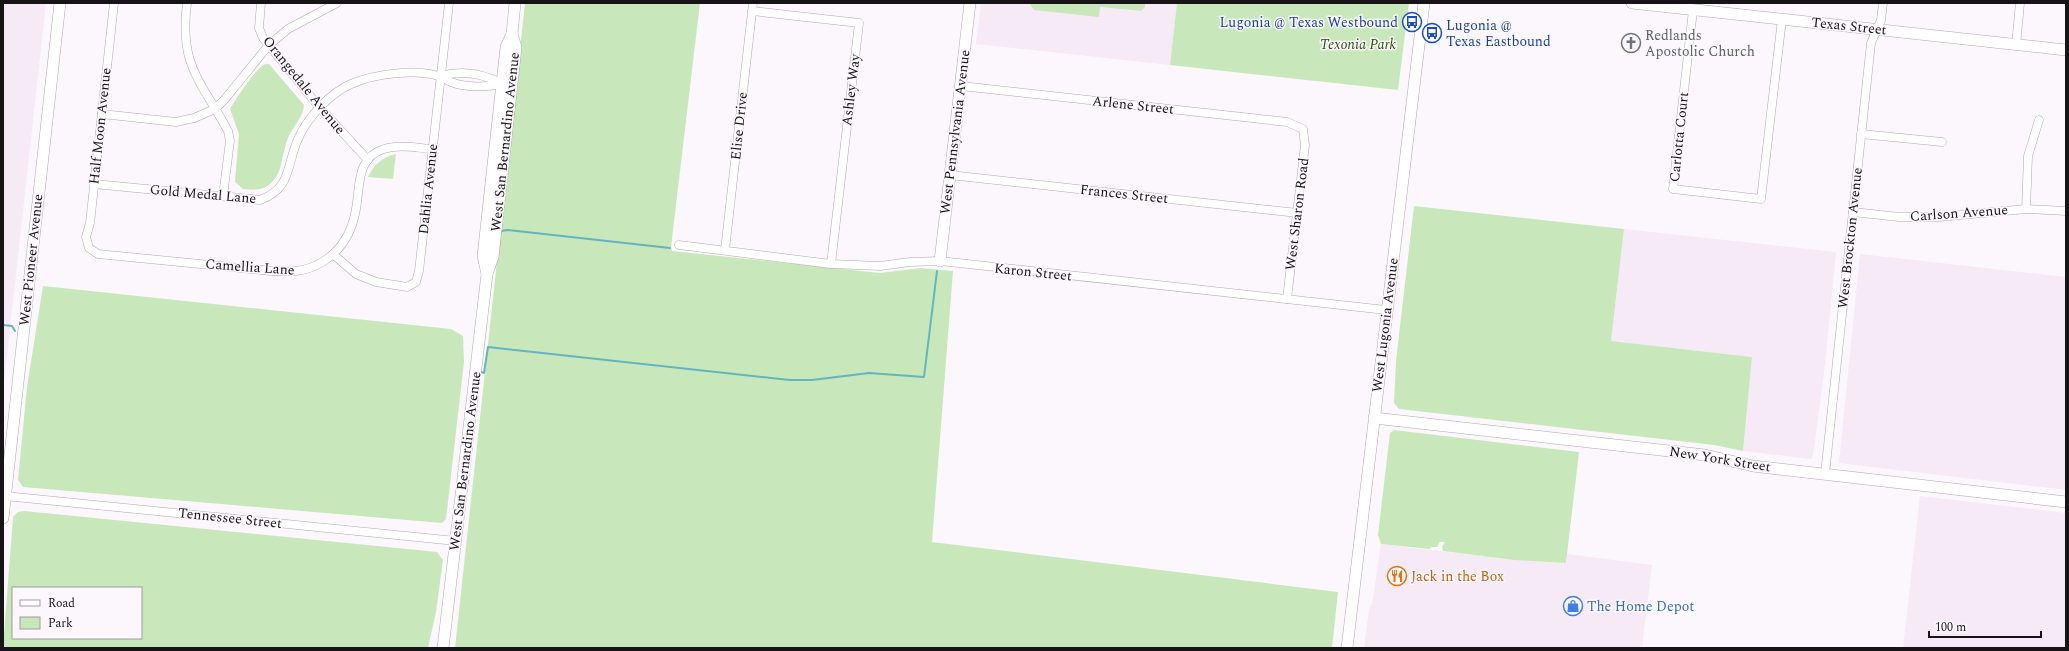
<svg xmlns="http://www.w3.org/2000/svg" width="2069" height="651" font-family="Spectral,serif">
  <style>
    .built { fill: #f5eaf6 }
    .green { fill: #c8e8bb; fill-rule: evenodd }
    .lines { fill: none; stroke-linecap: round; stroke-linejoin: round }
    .stream { stroke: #64b4bf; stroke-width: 2 }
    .street-casing { stroke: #aea9ae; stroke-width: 9 }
    .secondary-casing { stroke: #aea9ae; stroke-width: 12 }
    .street { stroke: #fff; stroke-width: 8 }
    .secondary { stroke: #fff; stroke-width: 11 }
    .labels { text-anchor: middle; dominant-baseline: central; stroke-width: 3; stroke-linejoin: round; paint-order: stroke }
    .transit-label { font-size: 14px; fill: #164399; stroke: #fcf7fc; text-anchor: end }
    .street-label { font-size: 14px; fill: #161416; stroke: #fcf7fc }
    .worship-label { font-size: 14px; fill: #5b616d; stroke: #fcf7fc; text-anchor: start }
    .park-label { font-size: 14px; font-style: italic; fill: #245008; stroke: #fcf7fc }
    .food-label { font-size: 14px; fill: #c56008; stroke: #fcf7fc; text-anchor: start }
    .shop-label { font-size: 14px; fill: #366cbe; stroke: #fcf7fc; text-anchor: start }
  </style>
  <rect width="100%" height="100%" fill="#fcf7fc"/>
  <g class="built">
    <polygon points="3,3 46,3 3,392"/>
    <polygon points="981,3 1029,3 1029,5 1099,16 1100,7 1141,11 1145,7 1145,3 1177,3 1170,65 976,44"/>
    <polygon points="1624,229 1836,252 1825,365 1813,456 1811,459 1743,451 1752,357 1611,341"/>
    <polygon points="1860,254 2066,277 2066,490 1839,463"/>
    <polygon points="1920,496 2066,513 2066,648 1903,648"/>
    <polygon points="1381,544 1514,560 1567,563 1567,554 1652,565 1642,648 1364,648 1369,609 1372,605"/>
  </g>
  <g class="green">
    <polygon points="525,3 700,3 671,247 672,251 880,273 921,268 953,271 932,542 1338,592 1332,648 455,648"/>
    <polygon points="1029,3 1145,3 1145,7 1141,11 1100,7 1099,17 1034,10"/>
    <polygon points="1177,3 1409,3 1398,90 1170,65"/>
    <path d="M266,64H269L304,105C304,116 292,128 288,138C282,152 283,172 272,182C264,191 254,190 243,189L235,182L239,134L230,109C236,99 256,67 266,64Z"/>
    <path d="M396,154L393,179L368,177C374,164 383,157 396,154Z"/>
    <polygon points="1414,206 1624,229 1611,341 1752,357 1743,451 1714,445 1399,409 1394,403 1396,361"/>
    <polygon points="43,286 451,329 463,336 464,362 446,519 442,523 23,487 18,480 27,387"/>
    <polygon points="1394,430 1579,452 1566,563 1514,560 1443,551 1442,547 1445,542 1440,542 1437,547 1431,547 1430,549 1381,544 1378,535 1390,433"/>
    <path d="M24,511L437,552L443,560L436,612L428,648H3L13,517L18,512ZM13,588H141V638H13Z"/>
  </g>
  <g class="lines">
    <g class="stream">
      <polyline points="501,231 507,230 670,248"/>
      <polyline points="3,325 12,326 15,331"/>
      <polyline points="481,372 484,373 488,347 790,380 812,380 869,373 924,377 937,271"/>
    </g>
    <g class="street-casing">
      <g id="street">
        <path d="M114,3L90,223L86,237L89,248L98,254L271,271C279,271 288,272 296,271C306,270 316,266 324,261C341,250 351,233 355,214C361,190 354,158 384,149C400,144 417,148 433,149"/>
        <path d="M187,3C179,67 201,80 228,131L230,141L223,196"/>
        <polyline points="261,3 259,28 263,38 320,108 368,160"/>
        <polyline points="1693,10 1673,189 1761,199 1782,19"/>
        <polyline points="752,11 859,23 831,264"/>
        <polyline points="2016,45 2020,3"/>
        <path d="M440,76C462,70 483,73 502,84"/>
        <polyline points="961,86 1287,122 1303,129 1305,145 1287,299"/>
        <polyline points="102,114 176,122 194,118 215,109 225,99 268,46 288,29 337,3"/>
        <polyline points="1861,134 1942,142"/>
        <polyline points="950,175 1298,213"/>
        <path d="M94,184L260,200C292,188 286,166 298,139C307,118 330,93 351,84C374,74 417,68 441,77C444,78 448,81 451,82C466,88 487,87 502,84"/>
        <polyline points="2026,209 2028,156 2039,120"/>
        <polyline points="1853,212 1899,217 1939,217 2026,209 2066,211"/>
        <polyline points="679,245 831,264 880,266 910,262 940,261 1386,310"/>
        <polyline points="725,250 753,3"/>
        <polyline points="334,255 356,274 376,282 407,287 416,282 419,271 449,3"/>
        <polyline points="1825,474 1871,43 1881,20 1883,3"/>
        <polyline points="5,496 456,541"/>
      </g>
    </g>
    <g class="secondary-casing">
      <g id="secondary">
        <polyline points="1632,3 2066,50"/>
        <polyline points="940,261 970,3"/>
        <polyline points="487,274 483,256 506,47 512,34 515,3"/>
        <polyline points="1374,418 1705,455 1753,466 2066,502"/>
        <polyline points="3,518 60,3"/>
        <polyline points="443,648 487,274 493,257 516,47 512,34"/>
        <polyline points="1347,648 1424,3"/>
      </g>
    </g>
    <use href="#street" class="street"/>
    <use href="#secondary" class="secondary"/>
  </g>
  <defs>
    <g id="bus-ring" transform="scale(1)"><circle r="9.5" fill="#fcf7fc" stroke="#1a4fb4" stroke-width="1.5"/><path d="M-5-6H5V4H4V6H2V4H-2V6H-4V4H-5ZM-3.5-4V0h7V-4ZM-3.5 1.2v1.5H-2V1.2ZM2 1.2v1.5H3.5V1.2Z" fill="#1a4fb4"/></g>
    <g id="church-ring" transform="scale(1)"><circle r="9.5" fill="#fcf7fc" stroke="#6b7280" stroke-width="1.5"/><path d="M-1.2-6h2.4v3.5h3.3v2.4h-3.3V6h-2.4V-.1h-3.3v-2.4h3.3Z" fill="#6b7280"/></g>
    <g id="restaurant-ring" transform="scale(1)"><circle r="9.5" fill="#fcf7fc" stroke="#e8710a" stroke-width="1.5"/><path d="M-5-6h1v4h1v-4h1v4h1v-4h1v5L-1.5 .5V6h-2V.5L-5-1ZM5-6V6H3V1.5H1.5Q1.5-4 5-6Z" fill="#e8710a"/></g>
    <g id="shop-ring" transform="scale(1)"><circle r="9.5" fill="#fcf7fc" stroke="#3f7fe0" stroke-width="1.5"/><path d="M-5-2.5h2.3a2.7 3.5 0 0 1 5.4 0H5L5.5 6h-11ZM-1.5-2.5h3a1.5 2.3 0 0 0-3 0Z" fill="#3f7fe0"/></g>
  </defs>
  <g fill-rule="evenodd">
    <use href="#bus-ring" x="1412" y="22"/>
    <use href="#bus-ring" x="1432" y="33"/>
    <use href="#church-ring" x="1631" y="43"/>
    <use href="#restaurant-ring" x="1397" y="576"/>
    <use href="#shop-ring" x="1573" y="606"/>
  </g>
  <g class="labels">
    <g class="transit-label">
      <text x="1398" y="22">Lugonia @ Texas Westbound</text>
      <text x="1446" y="25" text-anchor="start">Lugonia @<tspan x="1446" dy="16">Texas Eastbound</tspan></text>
    </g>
    <g class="street-label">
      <text transform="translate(1849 26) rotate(6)">Texas Street</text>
      <text transform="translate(304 85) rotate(51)">Orangedale Avenue</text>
      <text transform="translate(851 90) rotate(-83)">Ashley Way</text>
      <text transform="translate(1133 105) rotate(6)">Arlene Street</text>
      <text transform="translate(100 126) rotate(-84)">Half Moon Avenue</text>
      <text transform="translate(739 126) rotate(-84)">Elise Drive</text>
      <text transform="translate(955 132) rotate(-83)">West Pennsylvania Avenue</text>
      <text transform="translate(1679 137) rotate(-84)">Carlotta Court</text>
      <text transform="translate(505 142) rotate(-84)">West San Bernardino Avenue</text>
      <text transform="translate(428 189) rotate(-84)">Dahlia Avenue</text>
      <text transform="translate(203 194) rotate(5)">Gold Medal Lane</text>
      <text transform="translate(1124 194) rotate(6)">Frances Street</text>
      <text transform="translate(1959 213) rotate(-4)">Carlson Avenue</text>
      <text transform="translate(1297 214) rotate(-83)">West Sharon Road</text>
      <text transform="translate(1850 238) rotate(-84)">West Brockton Avenue</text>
      <text transform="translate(31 260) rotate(-84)">West Pioneer Avenue</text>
      <text transform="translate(250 267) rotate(4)">Camellia Lane</text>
      <text transform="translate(1033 272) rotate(6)">Karon Street</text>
      <text transform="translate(1385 325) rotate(-83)">West Lugonia Avenue</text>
      <text transform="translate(1720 459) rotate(9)">New York Street</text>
      <text transform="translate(465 461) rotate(-83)">West San Bernardino Avenue</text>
      <text transform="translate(230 518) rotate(6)">Tennessee Street</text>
    </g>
    <g class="worship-label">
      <text x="1645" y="35">Redlands<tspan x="1645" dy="16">Apostolic Church</tspan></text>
    </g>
    <g class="park-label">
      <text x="1358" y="44">Texonia Park</text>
    </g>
    <g class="food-label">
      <text x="1411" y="576">Jack in the Box</text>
    </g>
    <g class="shop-label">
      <text x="1587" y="606">The Home Depot</text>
    </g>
  </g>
  <rect width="2069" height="651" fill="none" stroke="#161416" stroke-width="8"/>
  <rect x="12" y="587" width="130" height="52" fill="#fcf7fc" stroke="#a09ca0"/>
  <rect x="20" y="600" width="20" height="6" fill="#ffffff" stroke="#a09ca0"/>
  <text x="48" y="607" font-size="12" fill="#161416">Road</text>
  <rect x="20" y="617" width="20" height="12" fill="#c8e8bb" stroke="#a09ca0"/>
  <text x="48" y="627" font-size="12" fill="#161416">Park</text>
  <path d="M1929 631v6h112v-6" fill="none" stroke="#161416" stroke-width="2"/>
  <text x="1935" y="631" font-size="12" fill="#161416" stroke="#fcf7fc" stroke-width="3" paint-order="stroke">100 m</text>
</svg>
